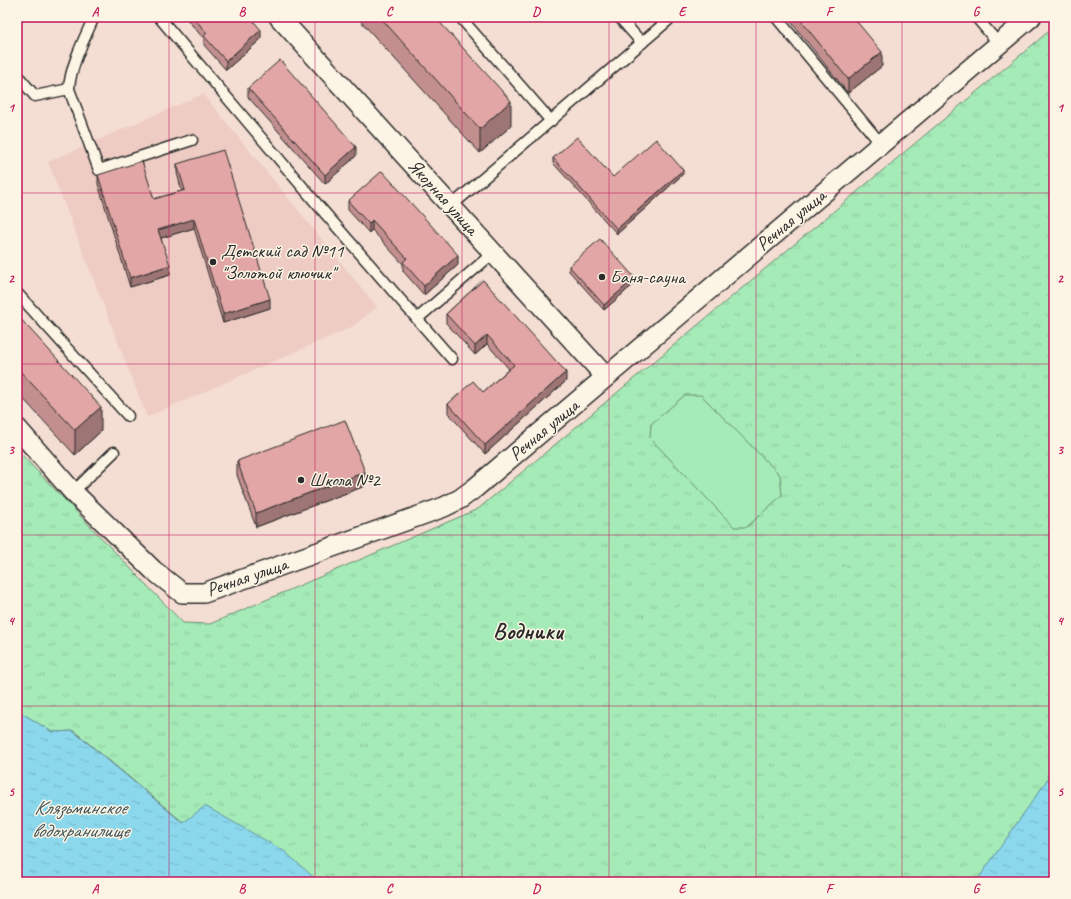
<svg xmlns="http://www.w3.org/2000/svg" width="1071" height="899" font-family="Caveat,sans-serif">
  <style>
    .built { fill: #eeccc4 }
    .grass { fill: url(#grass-tufts); stroke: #688b71 }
    .pitch { fill: #a5ebb7; stroke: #688b71 }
    .water { fill: url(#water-ripples); stroke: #65929f }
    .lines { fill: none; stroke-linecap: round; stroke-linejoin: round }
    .service-casing { stroke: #2b2b2b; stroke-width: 13 }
    .minor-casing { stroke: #2b2b2b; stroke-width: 22 }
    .service { stroke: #fcf5e5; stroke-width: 10 }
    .minor { stroke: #fcf5e5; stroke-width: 19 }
    .wall { fill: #c28f8e; stroke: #2b2b2b }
    .shaded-wall { fill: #9e7474; stroke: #2b2b2b }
    .building { fill: #e1a6a5; stroke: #2b2b2b }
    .grid { fill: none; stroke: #c2185b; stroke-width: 1; stroke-opacity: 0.55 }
    .poi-dot { fill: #2b2b2b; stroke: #fcf5e5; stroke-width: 1.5 }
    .labels { text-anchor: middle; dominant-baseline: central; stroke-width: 3; stroke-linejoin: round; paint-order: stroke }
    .street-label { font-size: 19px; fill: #2b2b2b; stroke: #fcf5e5 }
    .poi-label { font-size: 19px; fill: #2b2b2b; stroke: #fcf5e5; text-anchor: start }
    .water-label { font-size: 20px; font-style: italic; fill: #43565b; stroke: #fcf5e5 }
    .district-label { font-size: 23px; font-weight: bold; fill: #2b2b2b; stroke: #fcf5e5 }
    .neatline { fill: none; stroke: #c2185b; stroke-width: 1.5 }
    .grid-label { font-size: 13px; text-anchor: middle; font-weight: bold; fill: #c2185b }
  </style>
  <defs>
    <pattern id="grass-tufts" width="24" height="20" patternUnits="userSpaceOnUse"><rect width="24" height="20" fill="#a5ebb7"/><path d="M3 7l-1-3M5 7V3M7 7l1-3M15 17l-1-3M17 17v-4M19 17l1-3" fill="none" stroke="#8eca9e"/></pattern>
    <pattern id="water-ripples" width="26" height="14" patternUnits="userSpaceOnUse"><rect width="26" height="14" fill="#8bd7ec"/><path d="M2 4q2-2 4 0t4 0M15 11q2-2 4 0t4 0" fill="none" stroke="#78b9cb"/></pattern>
  </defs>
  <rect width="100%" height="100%" fill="#f4ddd2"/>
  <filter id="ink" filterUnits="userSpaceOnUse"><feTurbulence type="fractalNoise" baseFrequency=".025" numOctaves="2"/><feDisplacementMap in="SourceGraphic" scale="8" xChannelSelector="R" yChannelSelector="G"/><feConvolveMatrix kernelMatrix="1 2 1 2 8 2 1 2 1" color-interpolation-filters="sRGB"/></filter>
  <g filter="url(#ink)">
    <polygon class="built" points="203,94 377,307 352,327 147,417 48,162"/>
    <polygon class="grass" points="1054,27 1054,770 981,882 319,882 184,823 74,731 52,732 17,710 17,450 183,623 210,624 478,509"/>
    <polygon class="pitch" points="685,395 701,395 780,475 782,495 747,527 734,527 650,438 651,424"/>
    <g class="water">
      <polygon points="17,710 52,732 73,731 183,823 205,806 284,851 319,882 17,882"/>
      <polygon points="1054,770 1054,882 976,882"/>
    </g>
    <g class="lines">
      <g class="service-casing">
        <g id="service">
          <path d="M94,17C85,37 70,67 69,89L99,170L192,140"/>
          <polyline points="159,17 317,204 452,359"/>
          <polyline points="460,17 551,121"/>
          <polyline points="619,17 642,43"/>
          <polyline points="776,17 881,144"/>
          <polyline points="976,17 999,44"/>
          <polyline points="17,75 35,96 69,89"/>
          <polyline points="451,206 672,17"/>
          <polyline points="17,293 128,416"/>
          <polyline points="417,319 493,253"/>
          <polyline points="73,492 114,452"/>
        </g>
      </g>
      <g class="minor-casing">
        <g id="minor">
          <polyline points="279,17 606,377"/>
          <polyline points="17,428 73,492 153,570 182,593 204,593 444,507 460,499 475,488 1031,17"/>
        </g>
      </g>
      <use href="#service" class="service"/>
      <use href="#minor" class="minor"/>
    </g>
    <g class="wall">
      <polygon points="185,17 250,17 261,39 226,70 204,45 204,39"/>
      <polygon points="357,17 435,17 511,126 480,153"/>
      <polygon points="787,17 853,17 882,66 848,93"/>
      <polygon points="248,88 356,156 325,184 248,97"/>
      <polygon points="553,158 613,177 683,174 617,234 553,163"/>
      <polygon points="177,164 270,308 223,323 194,228 161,238 170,275 130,287 98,184 98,175 154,199 182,191 177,173"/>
      <polygon points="348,201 458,265 424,295 403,271 403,264 372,230 369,233 348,210"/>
      <polygon points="569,266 635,283 604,310 569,271"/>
      <polygon points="483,280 566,381 485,454 448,413 448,404 483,392 509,369 487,344 475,355 446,323 446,314"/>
      <polygon points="17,315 101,431 75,455 17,392"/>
      <polygon points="237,461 365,486 256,527 237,475"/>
    </g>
    <g class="shaded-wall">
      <polygon points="261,30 261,39 226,70 226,61"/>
      <polygon points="882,52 882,66 848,93 848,79"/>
      <polygon points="20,101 20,133 17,136 17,103"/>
      <polygon points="511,101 511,126 480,153 480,129"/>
      <polygon points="356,147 356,156 325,184 325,175"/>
      <polygon points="683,170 683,174 617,234 617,229"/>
      <polygon points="194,219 194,228 158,239 158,230"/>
      <polygon points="372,220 372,230 369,233 369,224"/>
      <polygon points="458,255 458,265 424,295 424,286"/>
      <polygon points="170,265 170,275 130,287 130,278"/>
      <polygon points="635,278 635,283 604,310 604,305"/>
      <polygon points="270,299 270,308 223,323 223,314"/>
      <polygon points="487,335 487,344 475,355 475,346"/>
      <polygon points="566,372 566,381 485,454 485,445"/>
      <polygon points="101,407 101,431 75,455 75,430"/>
      <polygon points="365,472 365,486 256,527 256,513"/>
    </g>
    <g class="building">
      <polygon points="193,17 250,17 261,30 226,61 204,36 207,33"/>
      <polygon points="380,17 435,17 511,101 480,129"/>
      <polygon points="798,17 853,17 882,52 848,79"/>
      <polygon points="280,60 356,147 325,175 248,88"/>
      <polygon points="17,97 20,101 17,103"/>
      <polygon points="577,137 613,177 656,139 683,170 617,229 553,158"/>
      <polygon points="223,150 270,299 223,314 194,219 158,230 170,265 130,278 98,175 142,161 154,199 185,190 177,164"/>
      <polygon points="382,171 458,255 424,286 403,262 407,258 403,254 372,220 369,224 348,201"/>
      <polygon points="600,239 635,278 604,305 569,266"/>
      <polygon points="483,280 566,372 485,445 448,404 473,381 483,392 514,365 487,335 475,346 446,314"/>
      <polygon points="17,315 101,407 75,430 17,368"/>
      <polygon points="345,420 365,472 256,513 237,461"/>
    </g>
  </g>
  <path class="grid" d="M169,17V882M315,17V882M462,17V882M609,17V882M756,17V882M902,17V882M17,193H1054M17,364H1054M17,535H1054M17,706H1054"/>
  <g class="poi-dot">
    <circle cx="213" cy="262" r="4"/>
    <circle cx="602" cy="277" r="4"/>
    <circle cx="301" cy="480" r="4"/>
  </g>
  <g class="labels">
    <g class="street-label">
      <text transform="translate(443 197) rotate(48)">Якорная улица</text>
      <text transform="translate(791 220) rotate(-40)">Речная улица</text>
      <text transform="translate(544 430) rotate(-40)">Речная улица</text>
      <text transform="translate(247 577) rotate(-19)">Речная улица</text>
    </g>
    <g class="poi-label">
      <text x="221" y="251">Детский сад №11<tspan x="221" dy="22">"Золотой ключик"</tspan></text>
      <text x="610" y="277">Баня-сауна</text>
      <text x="309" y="480">Школа №2</text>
    </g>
    <g class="water-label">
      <text x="80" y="807">Клязьминское<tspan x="80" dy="23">водохранилище</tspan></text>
    </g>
    <g class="district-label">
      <text x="528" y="631">Водники</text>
    </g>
  </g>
  <rect width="1071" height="899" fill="none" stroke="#fcf5e5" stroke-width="44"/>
  <rect x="22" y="22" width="1027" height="855" class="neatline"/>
  <g class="grid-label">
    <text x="95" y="16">A</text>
    <text x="242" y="16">B</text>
    <text x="389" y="16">C</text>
    <text x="536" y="16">D</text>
    <text x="682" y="16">E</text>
    <text x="829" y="16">F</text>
    <text x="976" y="16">G</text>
    <text x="11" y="112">1</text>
    <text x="1060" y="112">1</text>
    <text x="11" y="283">2</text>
    <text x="1060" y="283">2</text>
    <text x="11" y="454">3</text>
    <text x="1060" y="454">3</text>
    <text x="11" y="625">4</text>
    <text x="1060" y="625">4</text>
    <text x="11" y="796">5</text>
    <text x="1060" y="796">5</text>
    <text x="95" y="893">A</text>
    <text x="242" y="893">B</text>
    <text x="389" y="893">C</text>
    <text x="536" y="893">D</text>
    <text x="682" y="893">E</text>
    <text x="829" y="893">F</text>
    <text x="976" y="893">G</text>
  </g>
</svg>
